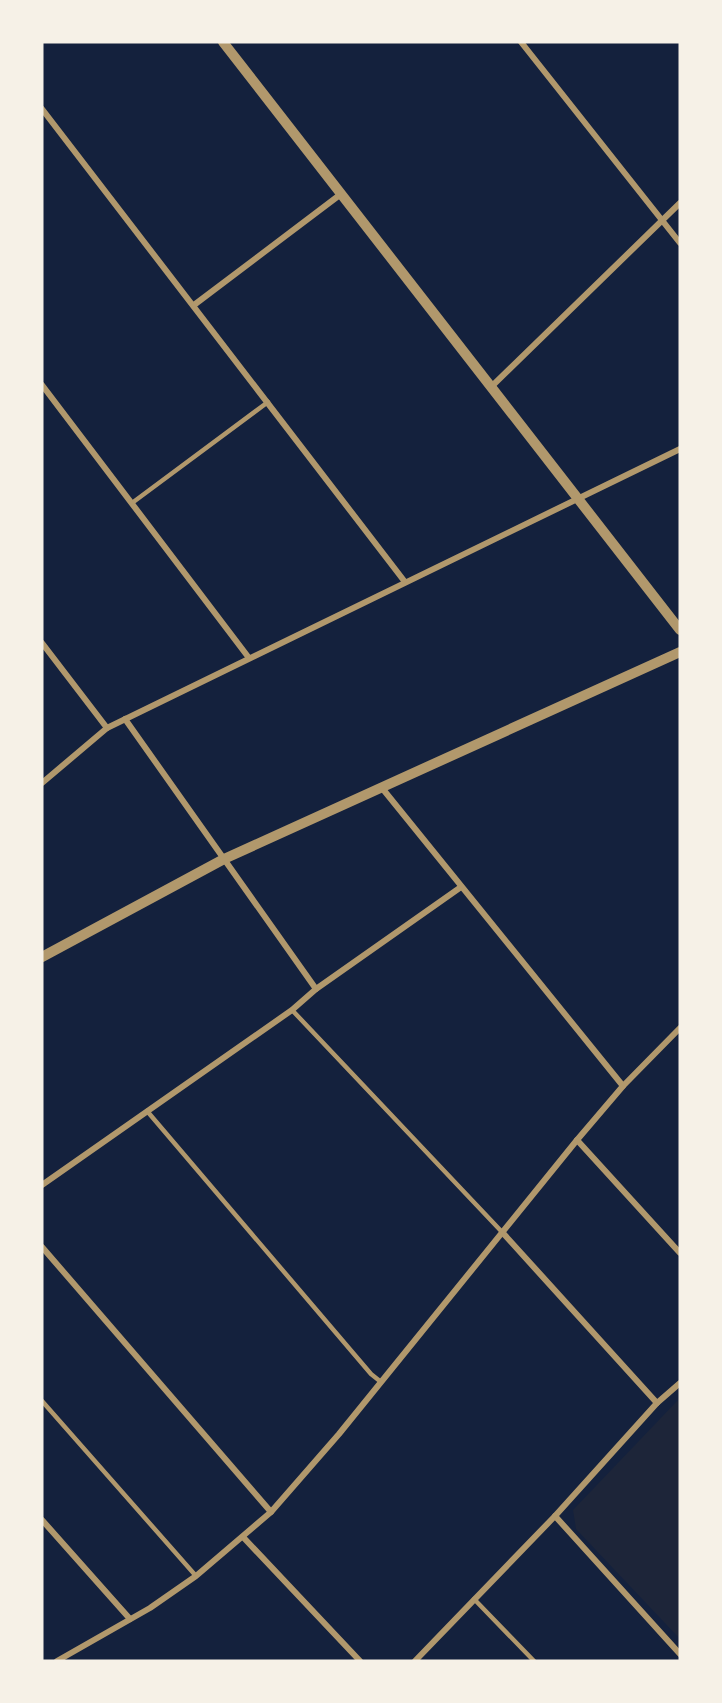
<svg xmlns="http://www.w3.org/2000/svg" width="722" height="1703" font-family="'PT Serif',serif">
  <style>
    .green { fill: #1d2539 }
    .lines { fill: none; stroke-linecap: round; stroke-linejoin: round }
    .service { stroke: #b1986c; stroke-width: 4.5 }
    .minor { stroke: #b1986c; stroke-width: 6 }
    .tertiary { stroke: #b1986c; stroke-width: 10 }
  </style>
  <rect width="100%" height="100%" fill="#14213d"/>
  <polygon class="green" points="680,1398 680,1639 576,1529 573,1510"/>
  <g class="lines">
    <g class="service">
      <polyline points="132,503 268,402"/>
      <polyline points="292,1010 502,1232"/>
      <polyline points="147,1111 371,1374 381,1382"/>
      <polyline points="42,1401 196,1576"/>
      <polyline points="474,1599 534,1661"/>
    </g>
    <g class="minor">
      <polyline points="521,42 680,243"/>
      <polyline points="42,109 405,582"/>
      <polyline points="194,305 341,194"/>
      <polyline points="42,385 249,658"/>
      <polyline points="490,388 680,203"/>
      <polyline points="42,643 107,728"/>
      <polyline points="125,719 316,989"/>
      <polyline points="42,783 107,728 680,449"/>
      <polyline points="382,788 623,1086"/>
      <polyline points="577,1140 680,1253"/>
      <polyline points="42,1185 292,1010 316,989 461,887"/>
      <polyline points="502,1232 657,1403"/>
      <polyline points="42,1247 271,1512"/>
      <polyline points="555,1516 680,1654"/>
      <polyline points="42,1520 130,1619"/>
      <polyline points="243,1537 360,1661"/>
      <polyline points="57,1661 150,1608 196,1576 271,1512 339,1434 577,1140 623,1086 680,1028"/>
      <polyline points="415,1661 555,1516 657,1403 680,1383"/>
    </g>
    <g class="tertiary">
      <polyline points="223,42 680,630"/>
      <polyline points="42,957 224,859 680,652"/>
    </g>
  </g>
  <rect width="722" height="1703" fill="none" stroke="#f6f1e7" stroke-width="87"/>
</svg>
